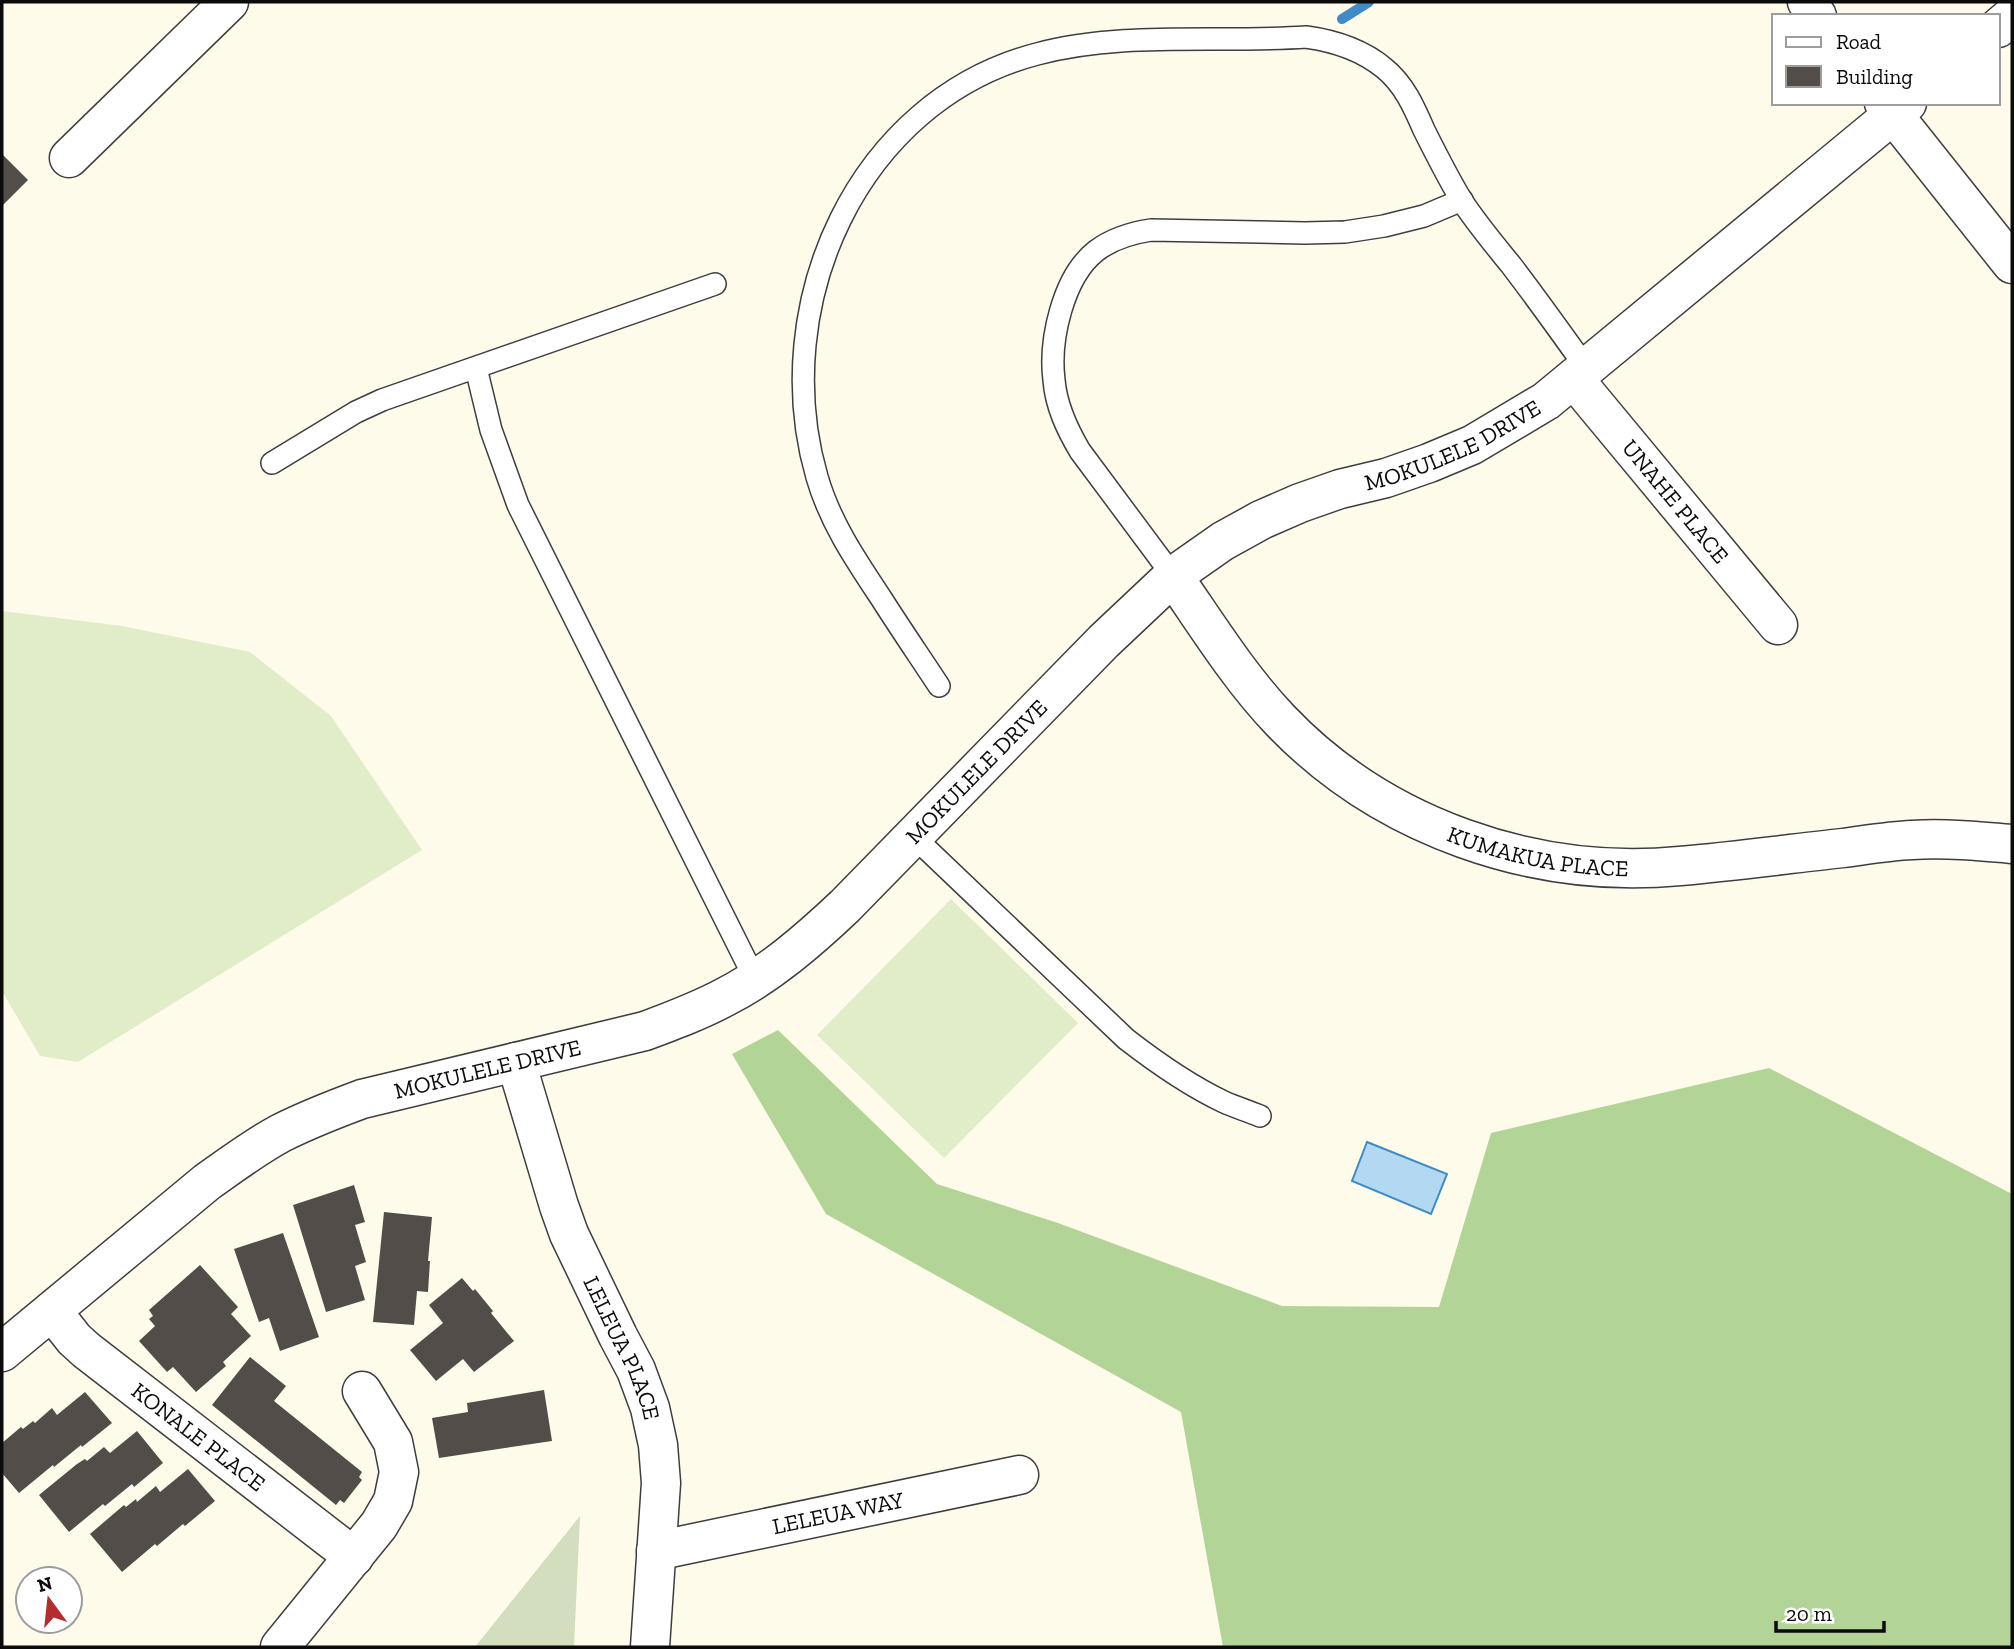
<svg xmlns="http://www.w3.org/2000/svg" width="2014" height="1649" font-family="'Zilla Slab',serif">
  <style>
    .forest { fill: #b2d597 }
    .cemetery { fill: #d3debe }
    .pitch { fill: #e0edc8 }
    .water { fill: #b3d9f2; stroke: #3e8bc5; stroke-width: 2 }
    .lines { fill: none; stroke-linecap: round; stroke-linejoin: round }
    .stream { stroke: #3e8bc5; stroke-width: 10 }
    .building { fill: #534d49 }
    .service-casing { stroke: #3e3e3e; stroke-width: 24 }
    .minor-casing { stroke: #3e3e3e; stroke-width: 41 }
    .tertiary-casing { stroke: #3e3e3e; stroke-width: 41 }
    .service { stroke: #fff; stroke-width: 21 }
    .minor { stroke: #fff; stroke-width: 38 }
    .tertiary { stroke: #fff; stroke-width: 38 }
    .labels { text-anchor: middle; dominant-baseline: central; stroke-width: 7; stroke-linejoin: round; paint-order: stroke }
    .street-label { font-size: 23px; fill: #0b0b0b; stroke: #fff }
  </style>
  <rect width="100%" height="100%" fill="#fefbeb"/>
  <polygon class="forest" points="778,1030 937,1184 1058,1223 1282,1306 1439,1307 1491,1133 1769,1068 2012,1194 2012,1647 1223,1647 1181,1412 826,1214 732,1054"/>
  <polygon class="cemetery" points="580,1516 574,1647 475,1647"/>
  <g class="pitch">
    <polygon points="2,611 122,626 250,652 331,716 422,850 78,1062 40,1056 2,991"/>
    <polygon points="951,899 1078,1023 944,1158 817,1035"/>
  </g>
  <polygon class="water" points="1367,1142 1447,1174 1431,1214 1352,1181"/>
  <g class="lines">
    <polyline class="stream" points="1342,19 1369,2"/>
  </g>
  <g class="building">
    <polygon points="2,154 28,180 2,206"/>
    <polygon points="354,1185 365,1222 355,1225 366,1262 355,1266 365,1300 326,1312 293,1205"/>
    <polygon points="384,1212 432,1217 428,1261 430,1261 428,1292 417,1291 414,1325 373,1322"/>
    <polygon points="283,1233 319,1337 280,1351 269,1318 259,1322 234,1249"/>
    <polygon points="200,1265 238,1307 231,1314 251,1336 223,1362 226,1366 196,1392 173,1367 167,1372 139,1341 155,1326 149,1319 153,1316 149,1310"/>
    <polygon points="462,1278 473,1291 475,1289 493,1311 491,1313 514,1341 474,1372 463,1359 436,1381 410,1350 443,1323 429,1305"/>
    <polygon points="250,1357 286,1386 274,1401 362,1472 359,1477 362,1480 344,1503 340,1500 336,1505 212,1405"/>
    <polygon points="544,1390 552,1441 439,1458 432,1418 468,1412 467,1403"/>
    <polygon points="85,1392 112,1423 82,1447 81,1445 54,1467 53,1465 19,1493 2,1473 2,1443 21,1427 23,1429 33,1421 35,1423 52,1408 57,1415"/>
    <polygon points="137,1431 163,1463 134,1487 132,1484 105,1506 103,1504 69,1532 39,1495 77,1464 85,1459 87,1461 104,1447 110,1453"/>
    <polygon points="188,1469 215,1501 185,1526 183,1524 157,1546 155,1544 122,1572 90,1534 124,1505 126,1507 136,1499 137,1502 156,1486 160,1492"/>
  </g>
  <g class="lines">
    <g class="service-casing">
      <g id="service">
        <polyline points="476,368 491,430 518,505 755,979"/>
        <polyline points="272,463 356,412 382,400 715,284"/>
        <path d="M1173,576L1080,451C1067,429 1056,406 1054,380C1049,340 1063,277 1096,251C1113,238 1131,233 1151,230L1305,233L1345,232L1384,226L1424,216L1462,200"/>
        <path d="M939,686C920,657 900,628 881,598C855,559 830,522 817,477C767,305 857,101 1037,54C1122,31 1218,43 1306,37C1335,41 1361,49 1384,68C1404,84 1414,107 1424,130C1436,154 1448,178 1462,201C1477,224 1494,244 1511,265C1537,299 1562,334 1587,369"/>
        <path d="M913,836L1126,1039C1157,1063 1188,1085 1224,1102C1235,1107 1248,1111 1260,1116"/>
      </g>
    </g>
    <g class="minor-casing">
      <g id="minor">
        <polyline points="1807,2 1817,16"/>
        <polyline points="1884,103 2012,264"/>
        <polyline points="69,158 229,2"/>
        <path id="s1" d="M1574,379L1778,625"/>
        <path id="s2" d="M1173,576C1207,625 1239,677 1280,720C1382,827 1534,880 1680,866C1735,861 1789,854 1843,848C1866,845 1889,841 1912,840C1945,838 1979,841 2012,844"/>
        <path id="s3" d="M516,1062L559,1206L569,1234L618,1336L636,1370L650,1408L658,1445L661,1483L650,1647"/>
        <path id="s4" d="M52,1311L74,1339L86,1350L354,1557"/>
        <path id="s5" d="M656,1551L1019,1475"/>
        <polyline points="280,1647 379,1525 393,1501 399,1472 393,1442 362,1391"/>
      </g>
    </g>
    <g class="tertiary-casing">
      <g id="tertiary">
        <polyline points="1998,28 2012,16"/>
        <path id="s6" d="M2,1352L207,1182C231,1165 255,1147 281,1133C307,1120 335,1109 362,1099L645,1031C672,1021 699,1011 725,997C770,974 809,940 845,906L1104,641L1173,576L1223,541L1261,520L1300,503L1340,489L1386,478L1429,463L1472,445L1546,401L1907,103"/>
      </g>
    </g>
    <use href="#service" class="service"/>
    <use href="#minor" class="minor"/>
    <use href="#tertiary" class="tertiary"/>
  </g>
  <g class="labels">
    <g class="street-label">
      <text stroke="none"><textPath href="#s6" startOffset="1748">MOKULELE DRIVE</textPath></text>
      <text stroke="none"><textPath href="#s1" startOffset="159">UNAHE PLACE</textPath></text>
      <text stroke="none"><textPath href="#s6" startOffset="1160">MOKULELE DRIVE</textPath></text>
      <text stroke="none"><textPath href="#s2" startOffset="476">KUMAKUA PLACE</textPath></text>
      <text stroke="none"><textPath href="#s6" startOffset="572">MOKULELE DRIVE</textPath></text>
      <text stroke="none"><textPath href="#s3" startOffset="306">LELEUA PLACE</textPath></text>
      <text stroke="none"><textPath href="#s4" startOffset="194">KONALE PLACE</textPath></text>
      <text stroke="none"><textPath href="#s5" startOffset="186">LELEUA WAY</textPath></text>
    </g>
  </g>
  <rect width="2014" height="1649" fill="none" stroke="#0b0b0b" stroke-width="7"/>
  <rect x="1772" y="14" width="228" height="91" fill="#ffffff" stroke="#9d9d9d" stroke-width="2"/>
  <rect x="1786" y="37" width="35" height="10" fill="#ffffff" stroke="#9d9d9d" stroke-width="2"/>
  <text x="1836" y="49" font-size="21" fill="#0b0b0b">Road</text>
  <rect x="1786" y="66" width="35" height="21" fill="#534d49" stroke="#9d9d9d" stroke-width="2"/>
  <text x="1836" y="84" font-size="21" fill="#0b0b0b">Building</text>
  <g transform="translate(49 1600) rotate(345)"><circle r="33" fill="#ffffff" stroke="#9d9d9d" stroke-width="2"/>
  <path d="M0-5L12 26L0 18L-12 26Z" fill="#b32c2f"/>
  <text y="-10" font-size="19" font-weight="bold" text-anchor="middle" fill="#0b0b0b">N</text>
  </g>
  <path d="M1776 1621v10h108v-10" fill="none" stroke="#0b0b0b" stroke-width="3.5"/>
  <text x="1786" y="1621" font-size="21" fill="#0b0b0b" stroke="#ffffff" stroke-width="5" paint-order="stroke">20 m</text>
</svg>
